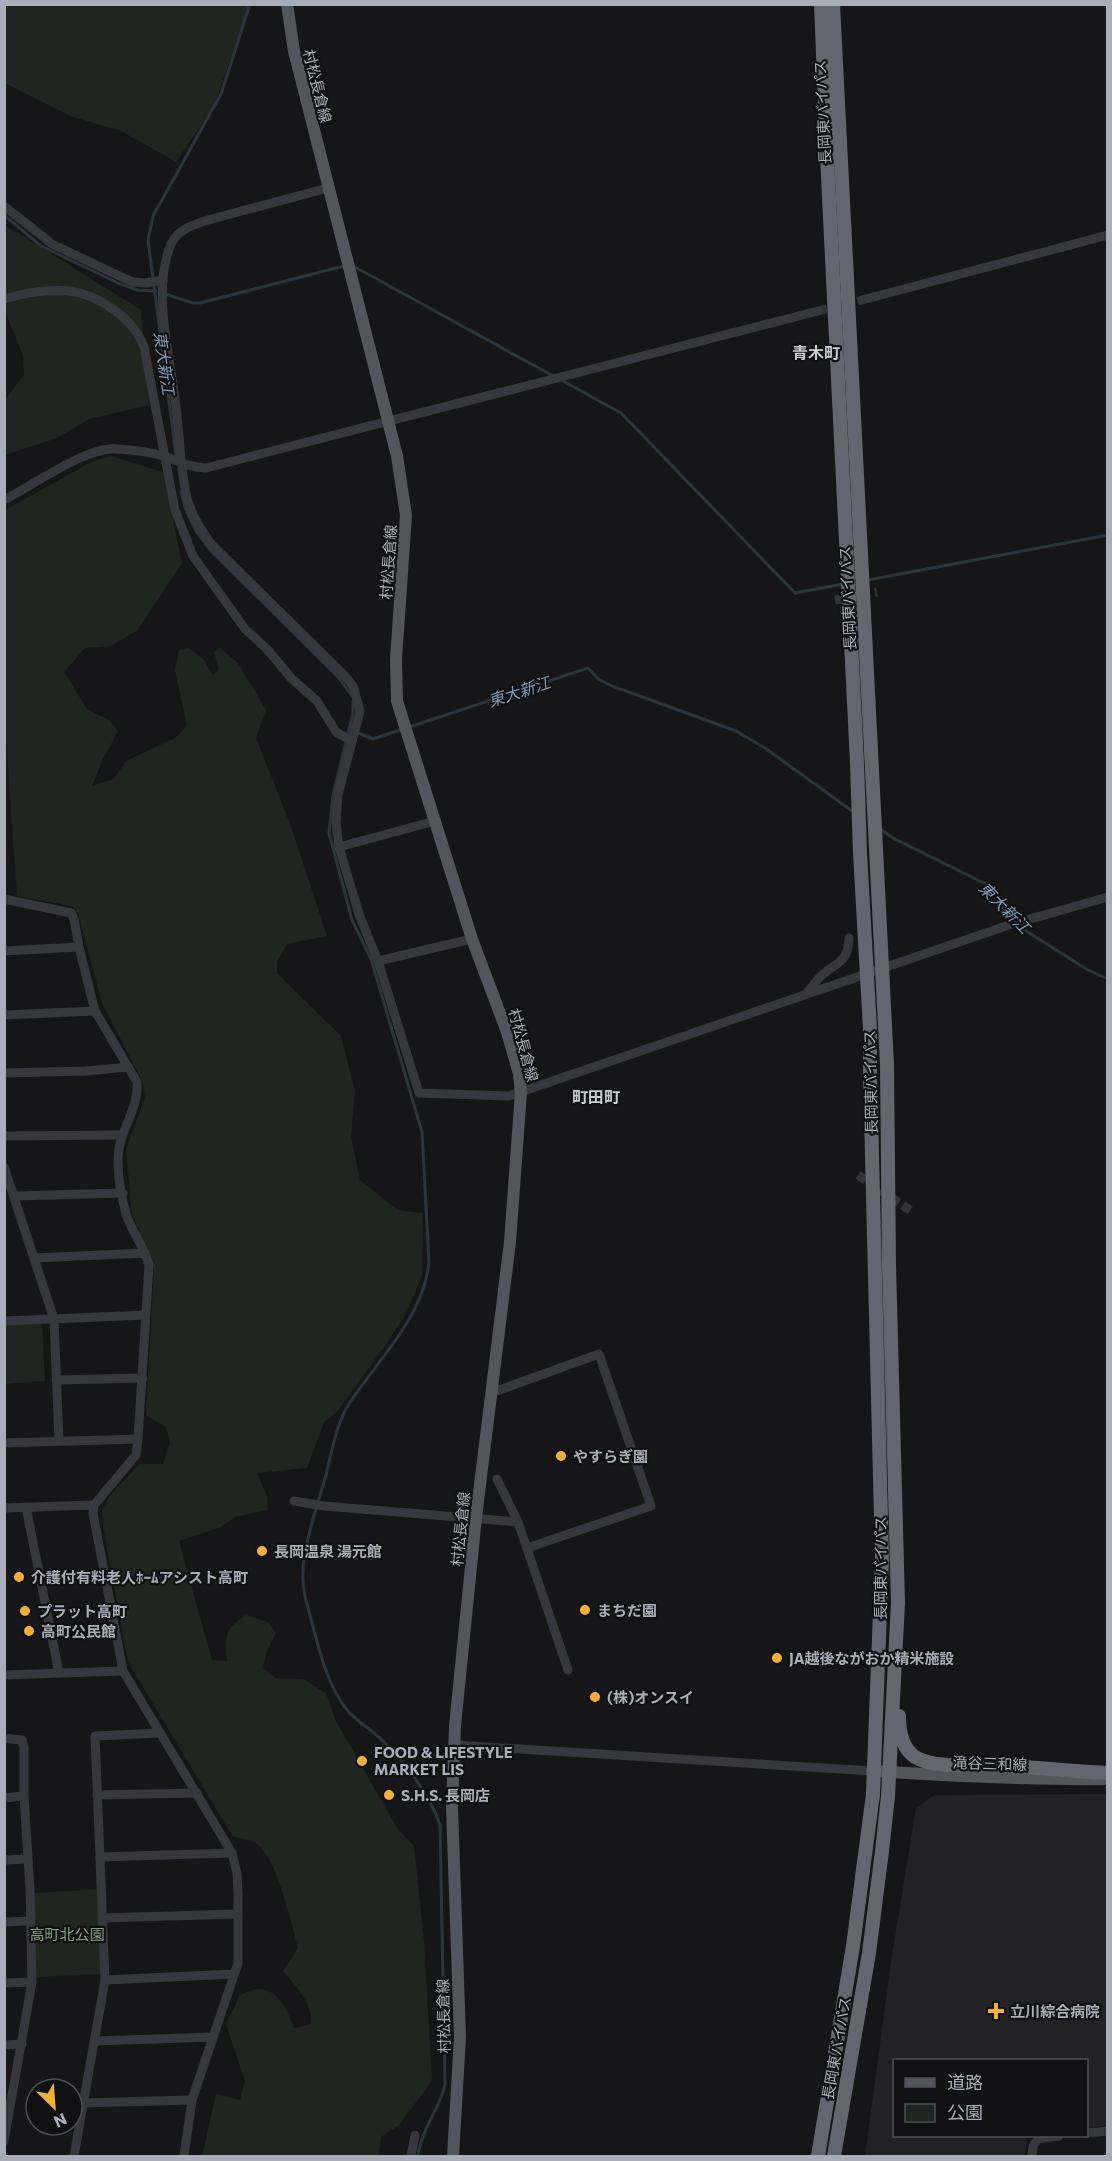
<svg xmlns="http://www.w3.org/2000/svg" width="1112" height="2161" font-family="Commissioner,'Noto Sans JP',sans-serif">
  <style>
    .built { fill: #222225 }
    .green { fill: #1e261f }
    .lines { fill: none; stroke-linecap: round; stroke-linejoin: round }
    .stream { stroke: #2c353c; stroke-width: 3 }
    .minor-tunnel { stroke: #333438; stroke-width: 9; stroke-dasharray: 9 4.5; stroke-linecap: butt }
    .minor { stroke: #37383d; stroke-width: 9 }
    .major { stroke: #53555c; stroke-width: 12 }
    .highway { stroke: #63666e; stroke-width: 14 }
    .poi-dot { fill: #f2b134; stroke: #111113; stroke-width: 2 }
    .labels { text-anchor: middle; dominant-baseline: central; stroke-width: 4.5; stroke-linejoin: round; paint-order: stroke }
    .street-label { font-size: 15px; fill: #a8adb8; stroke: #111113 }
    .poi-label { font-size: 15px; font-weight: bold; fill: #a8adb8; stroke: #111113; text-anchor: start }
    .park-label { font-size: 15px; fill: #7fa381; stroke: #111113 }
    .neighbourhood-label { font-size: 16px; font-weight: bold; fill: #c9ccd4; stroke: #111113 }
    .water-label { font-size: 16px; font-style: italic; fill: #7f9bb3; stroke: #111113 }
  </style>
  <rect width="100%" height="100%" fill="#161618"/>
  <polygon class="built" points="1107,1794 1107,2126 1087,2128 1086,2060 894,2060 894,2136 1027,2136 1025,2156 865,2156 891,1962 916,1808 934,1795"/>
  <g class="green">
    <polygon points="4,5 5,4 249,5 214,106 176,162 121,131 70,116 5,83"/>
    <polygon points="5,225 141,310 149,405 89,419 57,438 5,455 4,401 24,375 23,355 5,312"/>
    <path d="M111,456L163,472L182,563L138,630L111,646L85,648L64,672L87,709L109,720L118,731L103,759L92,786L114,779L126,761L175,738L187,726L175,670L179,650L189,648L204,660L213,675L219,670L214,652L220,648L238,663L266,710L256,738L289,821L327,936L287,944L277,962V973L341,1036L355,1091L351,1136L360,1180L398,1210L423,1213L422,1276L407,1312L387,1343L337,1412L324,1422L307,1468L257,1473L267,1496L268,1510L235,1517L221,1527L179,1541L212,1660L227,1661C225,1636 224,1629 246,1615L268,1622L276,1633L267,1651L263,1668L275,1678L303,1679L326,1693L336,1721L397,1828L414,1846L424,1941L432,2081L399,2125L381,2137L379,2156H202L216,2094L240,2100L245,2081L226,2024L240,1995C245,1993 254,1989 259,1989C280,1990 288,2012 294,2028L311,2024C314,2005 295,1985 283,1971L298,1948C291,1923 277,1857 256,1843C251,1839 240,1838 233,1837L128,1662L103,1526L102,1510L110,1495L140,1464H163L170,1443L166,1427L146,1415L154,1268L132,1214L126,1150L145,1097L142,1081L102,1003L78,913L72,906L17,896L6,738H5V510L91,462Z"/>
    <polygon points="42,1322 45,1381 5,1384 5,1323"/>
    <polygon points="97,1889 101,1974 36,1977 34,1893"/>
  </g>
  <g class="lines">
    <g class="stream">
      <polyline points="4,215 41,246 118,283 137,290 156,291"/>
      <polyline points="353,266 555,377"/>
      <polyline points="165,294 193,303 200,303 344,266"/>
      <polyline points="561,380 621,413 795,593 843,584"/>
      <polyline points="176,455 148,240 153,216 221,94 250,4"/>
      <polyline points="181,491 185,508 196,531 211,551 339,678 351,695"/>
      <polyline points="868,580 1108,535"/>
      <path d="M353,701V713L333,795L329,833L352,920L371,959L422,1132L429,1262C424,1316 379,1359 350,1402C336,1424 332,1451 326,1475C318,1503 308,1531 304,1559C302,1573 303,1591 307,1604C317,1639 324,1681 347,1710C357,1722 371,1729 381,1739C406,1764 429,1792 440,1825L445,2085C439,2110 421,2130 418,2156"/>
      <polyline points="409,727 588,668 598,679 612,686 736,731 765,748 855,813"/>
      <polyline points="356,732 373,739 403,729"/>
      <polyline points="880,829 895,839 986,884 1007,913 1026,931 1088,970 1108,979"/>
    </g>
    <g class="minor-tunnel">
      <polyline points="818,311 862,300"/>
      <polyline points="835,600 877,592"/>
      <polyline points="858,1175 913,1212"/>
    </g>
    <g class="minor">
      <path d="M328,188L208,220C194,225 178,229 171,244C151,292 171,357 176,407C180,437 180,469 187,498C192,516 201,531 213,546L345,676L353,686L360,711L338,795L336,822L339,847L360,917L378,961L419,1093L509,1096L1009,925L1108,897"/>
      <polyline points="4,206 52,244 113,273 133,282 146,283 163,280"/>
      <path d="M4,299C24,293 48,289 69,291C100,295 134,319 144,347L175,510L193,556L245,629L267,649L292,679L317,701L336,732L352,741"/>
      <polyline points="862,300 1108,235"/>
      <path d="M4,500C32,486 87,446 117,449C132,450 152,452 167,457C182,463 189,467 206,468L818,311"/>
      <polyline points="339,847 435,821"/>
      <path d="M4,899L71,913L74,919L79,947L95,1011L137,1082C139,1107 123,1125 119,1149C116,1168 121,1195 126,1214C132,1232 144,1247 149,1265L138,1439L136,1455L94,1505L93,1513L123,1671L232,1853L237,1873L238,1894V1963L192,2100L184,2156"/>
      <polyline points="4,951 79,947"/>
      <polyline points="378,961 472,939"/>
      <path d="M806,994C811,988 816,981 822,975C837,962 848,963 849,938"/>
      <polyline points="4,1015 95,1011"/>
      <polyline points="4,1073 86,1071 128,1067"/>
      <polyline points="4,1136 122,1135"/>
      <polyline points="4,1167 54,1319 59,1441"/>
      <polyline points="14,1196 123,1193"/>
      <polyline points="34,1258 145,1253"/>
      <polyline points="4,1321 146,1315"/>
      <polyline points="56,1380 143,1378"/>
      <polyline points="491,1393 599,1354 651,1506 527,1548"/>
      <polyline points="4,1443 138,1439"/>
      <polyline points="497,1479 518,1522"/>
      <polyline points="294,1501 324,1506 518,1522 568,1670"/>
      <polyline points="26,1507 59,1673"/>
      <polyline points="4,1508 94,1505"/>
      <polyline points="4,1675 123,1671"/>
      <polyline points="4,1738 22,1740 24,1747 24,1796 30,1889 32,1982 4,2141"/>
      <polyline points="455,1745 872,1771"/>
      <polyline points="97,1795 197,1793"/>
      <polyline points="4,1798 24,1796"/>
      <polyline points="100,1857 232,1853"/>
      <polyline points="4,1860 28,1859"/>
      <polyline points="102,1918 238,1914"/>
      <polyline points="4,1922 30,1921"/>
      <polyline points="105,1980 234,1974"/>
      <polyline points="4,1983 32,1982"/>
      <polyline points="95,2041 213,2037"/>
      <polyline points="4,2045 22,2044"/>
      <polyline points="82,2103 192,2100"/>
      <polyline points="1086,2133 1108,2131"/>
      <polyline points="74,2156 105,1980 95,1736 160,1733"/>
      <polyline points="411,2156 415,2135"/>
      <polyline points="1032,2156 1033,2146 1038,2139 1059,2136"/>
    </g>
    <g class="major">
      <polyline points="287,4 294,51 397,456 406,515 396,659 397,701 472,939 507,1032 519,1074 521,1092 510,1242 476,1517 455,1726 452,1807 460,2037 453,2156"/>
      <path d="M872,1771C951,1776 1029,1780 1108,1779"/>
    </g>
    <g class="highway">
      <polyline points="833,4 887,1065 889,1265 898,1603 888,1796 882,1851 869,1953 834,2156"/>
      <path d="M899,1716C899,1730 902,1748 915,1757C937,1770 976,1763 1002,1765C1037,1768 1072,1771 1108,1773"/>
      <polyline points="818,2156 853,1946 873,1794 882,1559 870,1074 870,1029 860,853 857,763 828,177 821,4"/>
    </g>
  </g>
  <g class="poi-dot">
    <circle cx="561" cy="1456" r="6"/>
    <circle cx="262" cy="1551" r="6"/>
    <circle cx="19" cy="1577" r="6"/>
    <circle cx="585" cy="1610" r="6"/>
    <circle cx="25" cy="1611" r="6"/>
    <circle cx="29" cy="1631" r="6"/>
    <circle cx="777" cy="1658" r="6"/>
    <circle cx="595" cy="1697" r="6"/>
    <circle cx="362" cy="1761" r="6"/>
    <circle cx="389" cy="1795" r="6"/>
    <path d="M993 2002h6v6h6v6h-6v6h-6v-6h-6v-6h6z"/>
  </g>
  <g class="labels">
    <g class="street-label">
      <text transform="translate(318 86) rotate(76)">村松長倉線</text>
      <text transform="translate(822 112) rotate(-93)">長岡東バイパス</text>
      <text transform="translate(388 562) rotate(-86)">村松長倉線</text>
      <text transform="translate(847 598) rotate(-93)">長岡東バイパス</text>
      <text transform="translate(524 1045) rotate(75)">村松長倉線</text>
      <text transform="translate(870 1082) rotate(-91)">長岡東バイパス</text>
      <text transform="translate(460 1529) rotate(-84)">村松長倉線</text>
      <text transform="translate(880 1568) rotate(-90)">長岡東バイパス</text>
      <text transform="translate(990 1763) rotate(2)">滝谷三和線</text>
      <text transform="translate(443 2016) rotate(-91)">村松長倉線</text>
      <text transform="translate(836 2048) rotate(-80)">長岡東バイパス</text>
    </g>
    <g class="poi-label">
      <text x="573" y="1456">やすらぎ園</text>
      <text x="274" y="1551">長岡温泉 湯元館</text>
      <text x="31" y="1577">介護付有料老人ﾎｰﾑアシスト高町</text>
      <text x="597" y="1610">まちだ園</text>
      <text x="37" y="1611">プラット高町</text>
      <text x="41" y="1631">高町公民館</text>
      <text x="789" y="1658">JA越後ながおか精米施設</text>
      <text x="607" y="1697">(株)オンスイ</text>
      <text x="374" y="1752">FOOD &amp; LIFESTYLE<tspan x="374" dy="17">MARKET LIS</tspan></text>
      <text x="401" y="1795">S.H.S. 長岡店</text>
      <text x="1010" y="2011">立川綜合病院</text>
    </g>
    <g class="park-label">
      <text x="67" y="1934">高町北公園</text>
    </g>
    <g class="neighbourhood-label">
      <text x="816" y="352">青木町</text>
      <text x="596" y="1096">町田町</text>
    </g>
    <g class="water-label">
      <text transform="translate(165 363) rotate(82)">東大新江</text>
      <text transform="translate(519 691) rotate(-18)">東大新江</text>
      <text transform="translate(1005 907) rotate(45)">東大新江</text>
    </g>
  </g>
  <rect width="1112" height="2161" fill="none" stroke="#a8adb8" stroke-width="12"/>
  <rect x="893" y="2059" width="195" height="78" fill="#111113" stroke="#4d4f55" stroke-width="1.5"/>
  <rect x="905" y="2078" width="30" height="9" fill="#53555c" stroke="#4d4f55" stroke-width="1.5"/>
  <text x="947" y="2089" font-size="18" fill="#a8adb8">道路</text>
  <rect x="905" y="2104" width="30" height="18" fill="#1e261f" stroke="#4d4f55" stroke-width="1.5"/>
  <text x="947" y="2119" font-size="18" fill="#a8adb8">公園</text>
  <g transform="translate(54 2107) rotate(155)"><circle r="28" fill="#111113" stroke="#4d4f55" stroke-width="1.5"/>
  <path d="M0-4.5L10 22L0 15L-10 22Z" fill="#f2b134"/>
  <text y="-9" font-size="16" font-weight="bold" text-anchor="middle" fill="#a8adb8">N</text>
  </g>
</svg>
